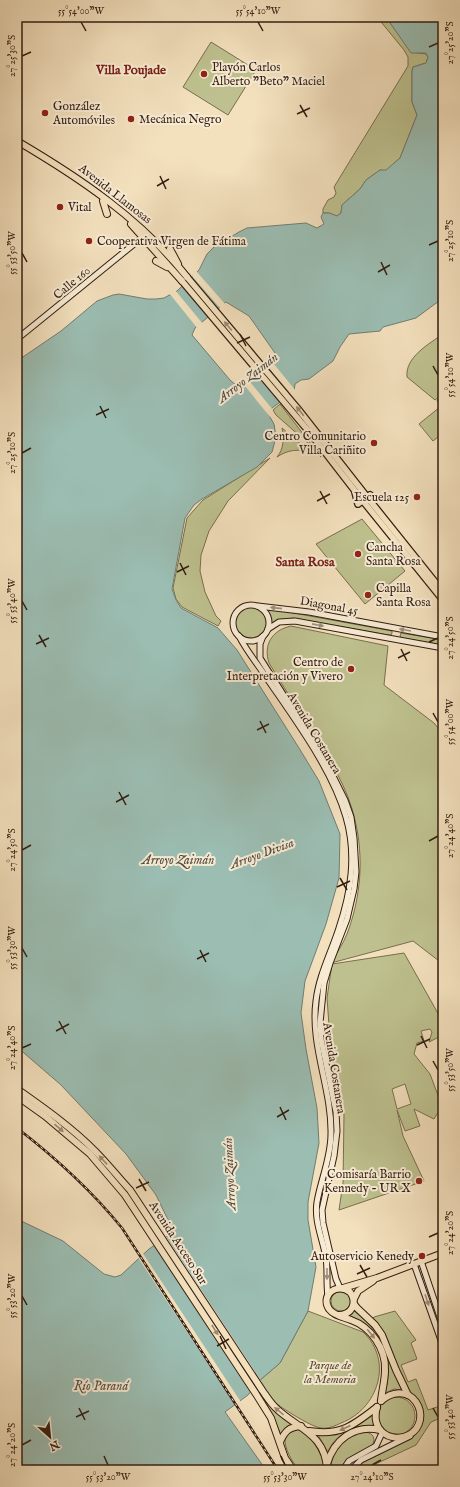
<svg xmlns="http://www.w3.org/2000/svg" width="460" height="1487" font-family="'IM FELL English',serif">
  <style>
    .green { fill: #bec18f; stroke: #786e50; fill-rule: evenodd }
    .water { fill: #9bbdb2; stroke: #717d71; fill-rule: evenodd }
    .pier { fill: #f3e0bd }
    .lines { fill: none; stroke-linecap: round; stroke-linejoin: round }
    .secondary-casing { stroke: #331c10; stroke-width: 7 }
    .primary-casing { stroke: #331c10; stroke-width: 8 }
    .highway-casing { stroke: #331c10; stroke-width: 8 }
    .secondary { stroke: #f7ebd4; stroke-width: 5 }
    .primary { stroke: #f3e0bd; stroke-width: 5.5 }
    .highway { stroke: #f3e0bd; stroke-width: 6 }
    .rail-casing { stroke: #331c10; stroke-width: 2.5 }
    .rail { stroke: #f7ebd4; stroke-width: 1; stroke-dasharray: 3; stroke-linecap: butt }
    .oneway { fill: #9d886f }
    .oneway2 { fill: #9f8e7c }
    .ticks { fill: none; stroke: #331c10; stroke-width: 1.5 }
    .poi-dot { fill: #8f2418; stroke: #f7ebd4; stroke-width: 1.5 }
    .labels { text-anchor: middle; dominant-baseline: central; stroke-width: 4; stroke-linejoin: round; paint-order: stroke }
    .poi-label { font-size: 12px; fill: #331c10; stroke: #f7ebd4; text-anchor: start }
    .street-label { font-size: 12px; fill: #331c10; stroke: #f7ebd4 }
    .park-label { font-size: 12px; font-style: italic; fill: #5d4e36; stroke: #f7ebd4 }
    .neighbourhood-label { font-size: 13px; font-weight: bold; fill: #7a1f14; stroke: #f7ebd4 }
    .water-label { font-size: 13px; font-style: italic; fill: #524c41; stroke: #f7ebd4 }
    .neatline { fill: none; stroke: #331c10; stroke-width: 1.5 }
    .ticks-label { font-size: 10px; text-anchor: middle; fill: #331c10 }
  </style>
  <rect width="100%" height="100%" fill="#f3e0bd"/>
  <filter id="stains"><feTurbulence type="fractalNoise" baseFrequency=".005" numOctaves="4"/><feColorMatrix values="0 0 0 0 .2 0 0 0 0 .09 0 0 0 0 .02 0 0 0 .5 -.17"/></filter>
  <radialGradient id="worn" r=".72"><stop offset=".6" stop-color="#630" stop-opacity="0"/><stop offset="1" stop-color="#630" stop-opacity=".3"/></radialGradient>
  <g class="green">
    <polygon points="377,17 386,17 411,52 426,54 428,57 426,63 413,67 412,71 412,102 417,115 400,158 386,171 380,170 366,180 360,189 342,205 341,213 337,216 329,213 323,213 323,209 328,200 334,197 336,193 334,187 408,66 408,57 404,50"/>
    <polygon points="211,42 256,70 228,115 183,87"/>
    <path d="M443,334V393L435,400L407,377C405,357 429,344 443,334Z"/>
    <polygon points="443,395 443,433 433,441 419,424 440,407 437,400"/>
    <polygon points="280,404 321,457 310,445 276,415 273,410"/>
    <path d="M282,428L311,453C300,448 287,450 277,457C284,449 284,438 282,428Z"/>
    <polygon points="270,458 228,501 209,531 201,555 200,571 205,592 216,616 221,621 218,626 182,607 176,599 173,588 187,518 203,500"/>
    <polygon points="362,519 405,571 365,604 316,544"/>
    <circle cx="251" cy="622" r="16"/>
    <polygon points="266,608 392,631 392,633 391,635 388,635 292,618 272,623 270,616"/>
    <path d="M291,626L388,646L384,685L434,723L443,734V964L413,941L331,963C336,954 343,944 347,934C361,897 364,858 355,820C348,788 329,758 311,730C297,708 283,686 269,663C263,645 272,630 291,626Z"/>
    <polygon points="401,633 443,640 443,645 402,638 400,636"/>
    <path d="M404,953L440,1017L443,1016V1035L429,1042L432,1032L430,1029L421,1031L424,1041L417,1043L414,1054L430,1074L442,1106L434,1119L414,1109L420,1126L405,1131L397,1110L403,1136L424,1181L339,1210L343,1183L344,1115L331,1052L327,998L332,964ZM405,1084L411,1104L397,1109L392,1089Z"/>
    <circle cx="341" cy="1301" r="10"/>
    <path d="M353,1310L366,1321L377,1333L402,1390L394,1389L385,1393C392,1370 387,1340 367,1326C361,1322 354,1319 347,1316Z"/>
    <path d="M308,1311L363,1332C394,1361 378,1409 341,1423C335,1426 328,1429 321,1428C311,1427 278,1406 271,1399C267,1393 263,1387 259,1381L280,1363Z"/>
    <polygon points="395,1311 416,1340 411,1343 417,1359 401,1365 408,1382 416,1379 428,1410 443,1405 443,1417 431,1422 416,1445 365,1469 365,1470 352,1470 361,1462 411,1439 420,1426 421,1417 411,1394 403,1382 372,1319 374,1317"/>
    <circle cx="396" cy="1416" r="19"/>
    <polygon points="264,1399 293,1423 286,1427 281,1435 275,1421"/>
    <path d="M372,1415L375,1426C356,1423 334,1435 328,1452L318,1435L335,1434L343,1431Z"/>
    <path d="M300,1429C313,1440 324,1453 324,1470H299C292,1461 284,1449 285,1437L293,1430Z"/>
    <path d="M365,1432C374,1433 376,1439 372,1446C359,1452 348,1457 340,1470H331C331,1447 344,1438 365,1432Z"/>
  </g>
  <path class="water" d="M386,17H443V298L416,318L383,327L380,331L349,334L340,347L333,361L309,379L301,380L295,384L294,391L267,412L274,424L276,437L272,452L257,467L202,499L194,505L185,518L172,589L176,600L181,608L218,628L237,650L299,748L319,781L340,834L339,878L326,924L305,981L301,1013L306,1049L317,1108L319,1143L308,1202V1220L316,1267L308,1311L280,1363L259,1381L248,1395L225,1412L266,1470H17V1219L63,1241L104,1274L115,1277L121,1275L149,1249L169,1235L172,1228L156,1195L126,1154L61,1085L17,1047V361L61,331L97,301L113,295L119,294L147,299H156L164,298L177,291L199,270L207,254L214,247L239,232L247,228L306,223L317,228L324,224L321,217L323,213H329L337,216L341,213L342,205L360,189L366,180L380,170H386L400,158L417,115L412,102V71L413,67L426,63L428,57L426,53H411ZM226,302L249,316L275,353L268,363L237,386L230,380L192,335L195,328Z"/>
  <g class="pier">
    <polygon points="196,271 226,305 221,309 192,276"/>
    <polygon points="175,290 203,324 198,329 169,293"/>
    <polygon points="269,358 296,391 292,396 265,363"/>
    <polygon points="246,377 273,410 270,413 271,416 270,417 241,381"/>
    <polygon points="165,1235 262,1382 251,1394 153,1244"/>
    <polygon points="142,1252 241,1402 236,1406 137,1256"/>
  </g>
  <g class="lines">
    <g class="secondary-casing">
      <g id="secondary">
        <polyline points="17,339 139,240"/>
        <circle cx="251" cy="623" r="18"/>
        <polyline points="258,606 309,612 443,637"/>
        <polyline points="268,629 279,622 295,621 443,648"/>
        <path d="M239,636C246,650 256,662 264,674C293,717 332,768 346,817C357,855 351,892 339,928C331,953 319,975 316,1001C310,1046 332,1089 331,1134C331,1158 321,1179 317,1202C314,1222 323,1239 326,1258C328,1270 326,1283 328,1296"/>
        <polyline points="263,636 260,644 260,658 325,760 345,800 351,817 354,838 356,872 354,889 347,919 330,963 324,983 320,1023 321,1039 336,1112 337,1131 334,1156 322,1210 323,1223 336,1279 340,1288"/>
        <polyline points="421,1261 443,1326"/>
        <polyline points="414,1264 443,1346"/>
        <polyline points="343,1470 349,1461 376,1446 382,1433"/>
        <polyline points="351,1470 361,1460 410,1436"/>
      </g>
    </g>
    <g class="primary-casing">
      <g id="primary">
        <polyline points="187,277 298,409 367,497 443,592"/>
        <polyline points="182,281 311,434 359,496 443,600"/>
        <polyline points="355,492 358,504 370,495"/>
      </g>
    </g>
    <g class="highway-casing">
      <g id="highway">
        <path d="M17,141C80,178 141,219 187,277"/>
        <polyline points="103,201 107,214"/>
        <polyline points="131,224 182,281"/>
        <polyline points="170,249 178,264"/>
        <polyline points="156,261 167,267"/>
        <path d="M17,1089C44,1108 71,1127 95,1151C107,1163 118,1177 130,1190L262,1390C267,1397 271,1404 278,1410C299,1429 326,1435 327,1470"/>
        <polyline points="17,1096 45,1116 90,1154 125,1195 256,1394 271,1418 285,1458 293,1470"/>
        <polyline points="343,1288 377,1278 443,1253"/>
        <polyline points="354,1299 358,1291 373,1281"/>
        <polyline points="354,1304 357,1308 375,1325 382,1335 396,1370 408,1395"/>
        <path d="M338,1315C352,1315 358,1303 350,1292C337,1282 320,1295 329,1309C334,1316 344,1317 351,1320C371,1327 386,1349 385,1370C385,1381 382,1390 381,1401"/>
        <path d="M377,1407C367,1442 414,1448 420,1420C421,1414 420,1408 416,1402C407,1389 391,1392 381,1401"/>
        <path d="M309,1431C340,1436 353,1426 377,1407"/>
        <path d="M280,1442C285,1431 289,1427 301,1426"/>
        <path d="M327,1464C334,1440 354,1424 380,1430"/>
      </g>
    </g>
    <use href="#secondary" class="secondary"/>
    <use href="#primary" class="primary"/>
    <use href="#highway" class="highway"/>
    <g class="rail-casing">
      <path id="rail" d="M17,1128C56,1158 91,1190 122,1228L278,1470"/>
    </g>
    <use href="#rail" class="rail"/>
  </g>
  <defs><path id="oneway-solid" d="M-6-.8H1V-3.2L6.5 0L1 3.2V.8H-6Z"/></defs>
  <g class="oneway">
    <use href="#oneway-solid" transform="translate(228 326) rotate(-130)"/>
    <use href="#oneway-solid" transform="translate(300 411) rotate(-129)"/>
    <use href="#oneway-solid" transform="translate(59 1128) rotate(41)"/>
    <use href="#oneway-solid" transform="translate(103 1160) rotate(-133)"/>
    <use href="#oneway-solid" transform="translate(215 1330) rotate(57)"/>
    <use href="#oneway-solid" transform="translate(371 1334) rotate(51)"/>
    <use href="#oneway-solid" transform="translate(279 1411) rotate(-141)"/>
    <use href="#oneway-solid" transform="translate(345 1428) rotate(155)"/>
  </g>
  <g class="oneway2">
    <use href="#oneway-solid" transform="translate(276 608) rotate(-174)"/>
    <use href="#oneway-solid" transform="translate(318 625) rotate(11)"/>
    <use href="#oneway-solid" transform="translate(405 630) rotate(-170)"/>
    <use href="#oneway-solid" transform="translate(327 1274) rotate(90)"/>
    <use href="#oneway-solid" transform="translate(427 1300) rotate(71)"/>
  </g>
  <path class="ticks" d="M81,22L86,31M258,22L263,31M429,47L438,43M22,56L31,52M300,105L307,117M297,114L310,108M160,176L166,189M157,186L169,179M429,245L438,241M22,253L27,262M381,262L387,275M378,272L390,265M240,334L246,346M237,343L250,337M433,366L438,375M100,406L106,418M96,415L109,409M22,453L31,448M320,491L327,504M317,501L330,494M180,563L186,575M177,572L189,566M22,601L27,610M39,635L46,647M429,642L438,638M36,644L49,638M401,649L407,661M398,658L410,652M433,713L438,722M260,721L266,733M257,730L269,724M119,792L126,805M116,802L129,795M429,841L438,836M22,850L31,845M340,878L347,890M337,887L350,881M22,948L27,957M200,950L206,962M197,959L209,953M59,1021L66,1034M56,1031L69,1024M421,1036L427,1048M417,1045L430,1039M22,1048L31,1044M433,1061L438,1070M280,1107L286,1120M277,1117L289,1110M139,1179L146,1191M136,1188L149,1182M429,1237L438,1233M360,1265L367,1277M357,1274L370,1268M22,1296L27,1305M220,1336L226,1349M217,1346L229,1339M79,1408L85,1420M433,1408L438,1417M76,1417L89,1411M22,1445L31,1440M104,1456L108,1465M281,1456L285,1465M372,1465L381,1460"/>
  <g class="poi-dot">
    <circle cx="204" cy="74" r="4"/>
    <circle cx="45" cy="113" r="4"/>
    <circle cx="131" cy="119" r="4"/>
    <circle cx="60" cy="207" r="4"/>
    <circle cx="89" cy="241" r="4"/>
    <circle cx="374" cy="443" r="4"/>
    <circle cx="417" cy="497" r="4"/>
    <circle cx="358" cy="554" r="4"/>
    <circle cx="368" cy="595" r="4"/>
    <circle cx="351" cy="669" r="4"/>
    <circle cx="419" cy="1181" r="4"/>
    <circle cx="422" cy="1256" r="4"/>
  </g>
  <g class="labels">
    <g class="poi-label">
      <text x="212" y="67">Playón Carlos<tspan x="212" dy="14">Alberto "Beto" Maciel</tspan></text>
      <text x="53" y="106">González<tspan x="53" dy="14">Automóviles</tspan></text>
      <text x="139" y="119">Mecánica Negro</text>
      <text x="68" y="207">Vital</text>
      <text x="97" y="241">Cooperativa Virgen de Fátima</text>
      <text x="366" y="436" text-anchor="end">Centro Comunitario<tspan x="366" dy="14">Villa Cariñito</tspan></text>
      <text x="409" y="497" text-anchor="end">Escuela 125</text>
      <text x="366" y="547">Cancha<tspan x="366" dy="14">Santa Rosa</tspan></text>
      <text x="376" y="588">Capilla<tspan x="376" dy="14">Santa Rosa</tspan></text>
      <text x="343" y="662" text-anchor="end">Centro de<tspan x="343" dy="14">Interpretación y Vivero</tspan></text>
      <text x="411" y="1174" text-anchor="end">Comisaría Barrio<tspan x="411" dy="14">Kennedy - UR X</tspan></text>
      <text x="414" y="1256" text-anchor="end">Autoservicio Kenedy</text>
    </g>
    <g class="street-label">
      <text transform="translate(115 194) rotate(38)">Avenida Llamosas</text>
      <text transform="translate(72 283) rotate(-40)">Calle 160</text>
      <text transform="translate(329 606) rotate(10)">Diagonal 45</text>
      <text transform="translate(314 733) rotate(59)">Avenida Costanera</text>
      <text transform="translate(334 1068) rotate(81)">Avenida Costanera</text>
      <text transform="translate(178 1243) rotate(57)">Avenida Acceso Sur</text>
    </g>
    <g class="park-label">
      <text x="330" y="1365">Parque de<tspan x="330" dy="14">la Memoria</tspan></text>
    </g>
    <g class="neighbourhood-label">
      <text x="131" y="70">Villa Poujade</text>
      <text x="305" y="562">Santa Rosa</text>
    </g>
    <g class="water-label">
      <text transform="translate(248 378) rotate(-38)">Arroyo Zaimán</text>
      <text transform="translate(262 854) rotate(-20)">Arroyo Divisa</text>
      <text x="178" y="860">Arroyo Zaimán</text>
      <text transform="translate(230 1174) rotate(-93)">Arroyo Zaimán</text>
      <text x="101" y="1386">Río Paraná</text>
    </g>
  </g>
  <rect width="460" height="1487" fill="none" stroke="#f3e0bd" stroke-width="44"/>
  <g transform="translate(50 1437) rotate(153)" stroke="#f7ebd4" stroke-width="3" paint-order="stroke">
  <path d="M0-3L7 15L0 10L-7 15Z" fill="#331c10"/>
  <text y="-6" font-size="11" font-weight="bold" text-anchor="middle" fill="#331c10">N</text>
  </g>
  <rect x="22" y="22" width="416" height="1443" class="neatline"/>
  <g class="ticks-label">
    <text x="81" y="14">55°54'00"W</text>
    <text x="258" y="14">55°54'10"W</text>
    <text transform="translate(449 43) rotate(-90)" y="4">27°25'20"S</text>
    <text transform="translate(11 56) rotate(-90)" y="4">27°25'30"S</text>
    <text transform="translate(449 241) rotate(-90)" y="4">27°25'10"S</text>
    <text transform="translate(11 253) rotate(-90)" y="4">55°53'50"W</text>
    <text transform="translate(449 375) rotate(-90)" y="4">55°54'10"W</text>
    <text transform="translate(11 453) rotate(-90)" y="4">27°25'10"S</text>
    <text transform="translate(11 601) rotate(-90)" y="4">55°53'40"W</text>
    <text transform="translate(449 638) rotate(-90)" y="4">27°24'50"S</text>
    <text transform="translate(449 722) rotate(-90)" y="4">55°54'00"W</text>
    <text transform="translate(449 836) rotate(-90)" y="4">27°24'40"S</text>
    <text transform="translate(11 850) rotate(-90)" y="4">27°24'50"S</text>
    <text transform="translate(11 948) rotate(-90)" y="4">55°53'30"W</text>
    <text transform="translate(11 1048) rotate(-90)" y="4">27°24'40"S</text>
    <text transform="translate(449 1070) rotate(-90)" y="4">55°53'50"W</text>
    <text transform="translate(449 1233) rotate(-90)" y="4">27°24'20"S</text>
    <text transform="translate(11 1296) rotate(-90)" y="4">55°53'20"W</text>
    <text transform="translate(449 1417) rotate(-90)" y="4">55°53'40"W</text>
    <text transform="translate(11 1445) rotate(-90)" y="4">27°24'20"S</text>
    <text x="108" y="1480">55°53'20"W</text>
    <text x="285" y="1480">55°53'30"W</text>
    <text x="372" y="1480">27°24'10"S</text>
  </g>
  <rect width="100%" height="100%" filter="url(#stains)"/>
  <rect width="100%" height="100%" fill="url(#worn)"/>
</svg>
